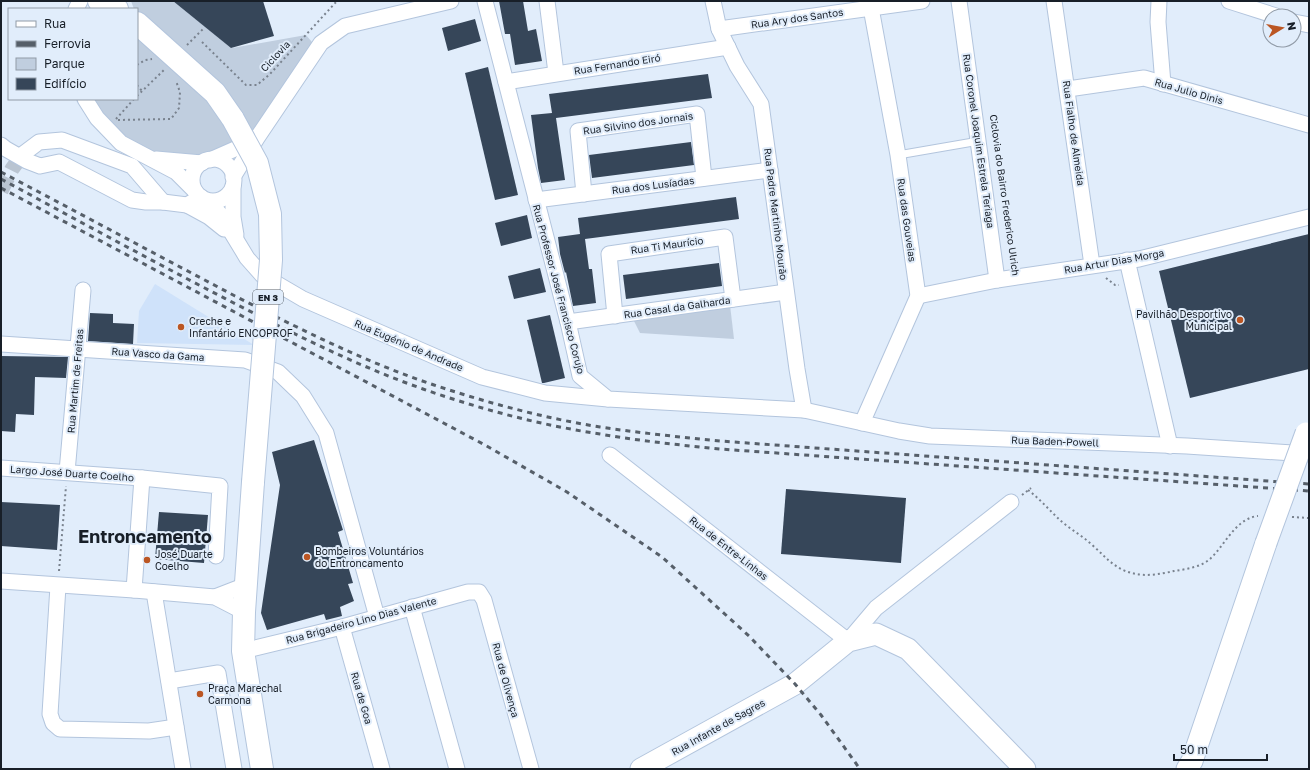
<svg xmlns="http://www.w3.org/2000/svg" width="1310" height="770" font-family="'Golos Text',sans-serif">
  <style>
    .built { fill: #cfe2fa }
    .green { fill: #c0cedf }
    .building { fill: #364659 }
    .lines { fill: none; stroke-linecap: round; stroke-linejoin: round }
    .street-tunnel { stroke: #b9c4d1; stroke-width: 15; stroke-dasharray: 15 8; stroke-linecap: butt }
    .lane-casing { stroke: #b3c5dd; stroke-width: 9 }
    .street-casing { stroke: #b3c5dd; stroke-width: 17 }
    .secondary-casing { stroke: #b3c5dd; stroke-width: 23 }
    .primary-casing { stroke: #b3c5dd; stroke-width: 24 }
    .path { stroke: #79828e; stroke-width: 2; stroke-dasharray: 2 3; stroke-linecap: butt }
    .lane { stroke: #fff; stroke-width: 7 }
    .street { stroke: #fff; stroke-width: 15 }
    .secondary { stroke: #fff; stroke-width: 21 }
    .primary { stroke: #fff; stroke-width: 22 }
    .rail { stroke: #565f69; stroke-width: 3; stroke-dasharray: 5 5; stroke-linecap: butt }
    .secondary-bridge-casing { stroke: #b3c5dd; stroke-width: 23; stroke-linecap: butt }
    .primary-bridge-casing { stroke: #b3c5dd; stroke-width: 24; stroke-linecap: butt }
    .secondary-bridge { stroke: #fff; stroke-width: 21 }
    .primary-bridge { stroke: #fff; stroke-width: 22 }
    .poi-dot { fill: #bb5623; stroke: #e1edfb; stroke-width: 1.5 }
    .labels { text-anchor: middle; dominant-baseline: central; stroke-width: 4; stroke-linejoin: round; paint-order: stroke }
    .shield { fill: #e1edfb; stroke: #545d67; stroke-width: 1 }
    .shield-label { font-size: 9px; font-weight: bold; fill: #181f28 }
    .street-label { font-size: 10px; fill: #181f28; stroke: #e1edfb }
    .poi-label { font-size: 10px; fill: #181f28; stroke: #e1edfb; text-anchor: start }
    .town-label { font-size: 18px; font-weight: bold; fill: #181f28; stroke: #e1edfb }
  </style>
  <rect width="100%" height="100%" fill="#e1edfb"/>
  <polygon class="built" points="155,284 254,345 137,343 139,311"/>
  <g class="green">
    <polygon points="131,1 173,1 232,48 306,35 317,48 257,138 137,14 137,9 134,9"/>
    <polygon points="137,33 217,109 237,142 222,149 202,155 151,152 116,131 91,99 137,99"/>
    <polygon points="730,305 734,339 640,333 634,321 637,316"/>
  </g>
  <g class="building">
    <polygon points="173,1 263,1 274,36 231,48"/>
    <polygon points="499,1 523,1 528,31 536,29 542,61 515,65 510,34 505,34"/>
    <polygon points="475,19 481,41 448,51 442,28"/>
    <polygon points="488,67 518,195 495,200 465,73"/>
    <polygon points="708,74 712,98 556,118 565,180 541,183 538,168 531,115 552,113 549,94"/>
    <polygon points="691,142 694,165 592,178 589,155"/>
    <polygon points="736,197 739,219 585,239 589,269 592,269 596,303 573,306 566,272 565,273 560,254 558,237 580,234 578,218"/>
    <polygon points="527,215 532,238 501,246 495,223"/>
    <polygon points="1309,234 1309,369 1190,398 1159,271"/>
    <polygon points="719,263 722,286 626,299 623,275"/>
    <polygon points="540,268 546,292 514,299 508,276"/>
    <polygon points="90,313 113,314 113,323 134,324 133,344 88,341"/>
    <polygon points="550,315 565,378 544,383 542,383 527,320"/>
    <polygon points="1,356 68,357 66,378 35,377 34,415 16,414 15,432 1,431"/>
    <polygon points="314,440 343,530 338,532 353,583 348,584 354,601 340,607 342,616 326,620 324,614 267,630 261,613 280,485 272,452"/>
    <polygon points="786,489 906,498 901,563 781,554"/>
    <polygon points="1,502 60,505 57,550 1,546"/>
    <polygon points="159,512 208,515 204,563 155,559"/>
  </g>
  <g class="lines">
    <polyline class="street-tunnel" points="1,191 12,169 23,154"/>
    <g class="lane-casing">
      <polyline id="lane" points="898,155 979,141"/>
    </g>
    <g class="street-casing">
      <g id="street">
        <polyline points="485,1 568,322 580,376 608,399 804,410 899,431 930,436 1187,446 1308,454"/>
        <polyline points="547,1 556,73"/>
        <polyline points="713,1 719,29 737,66 761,104 797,369 804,410"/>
        <polyline points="959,1 997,280"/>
        <polyline points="1054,1 1092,265"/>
        <polyline points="1159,1 1158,22 1163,84"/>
        <polyline points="1229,1 1276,16"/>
        <polyline points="76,9 80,1"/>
        <polyline points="1294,22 1309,25"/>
        <polyline points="719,29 922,1"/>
        <polyline points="506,82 728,47"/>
        <polyline points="1068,89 1144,78 1309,125"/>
        <polyline points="85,99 97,118 121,143 176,172 195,191"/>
        <polyline points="1,145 6,149 27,161 40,166 59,162 132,200 146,202 163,202 187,205 201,197"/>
        <polyline points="23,154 39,142 62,140 132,166 163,202"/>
        <polyline points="156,159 202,163"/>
        <circle cx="213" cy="180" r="21"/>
        <polyline points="210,160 235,149 255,139"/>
        <polyline points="233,177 257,138 321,43 345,26 451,1"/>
        <polyline points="233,186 233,217 236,235"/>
        <polyline points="584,194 578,131 697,114 704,178"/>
        <polyline points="536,200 770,170"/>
        <polyline points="208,201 221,215 247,258 262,275 303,299 482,377 545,393 608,399"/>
        <polyline points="187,205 209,217 224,229"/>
        <polyline points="1127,260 1170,446"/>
        <polyline points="918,296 997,280 1139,259 1309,217"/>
        <polyline points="615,316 609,254 725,237 733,299"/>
        <polyline points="568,322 786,292"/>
        <polyline points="1,344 245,360 278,372 303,396 326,433 377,617"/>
        <polyline points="862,423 918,296 898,155 871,8"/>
        <polyline points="610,455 848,641 876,608 1011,502"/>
        <polyline points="1,468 142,478 220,486 216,556"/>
        <polyline points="67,472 83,290"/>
        <polyline points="1,581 134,590 215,597 244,612"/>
        <polyline points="58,586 50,714 53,723 60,729 149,731 176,727"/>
        <polyline points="134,590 142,478"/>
        <polyline points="154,592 183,769"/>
        <polyline points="215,597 246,585"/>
        <polyline points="412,607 457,769"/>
        <polyline points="342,627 382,769"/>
        <polyline points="243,651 342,627 468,592 479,592 484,600 531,769"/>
        <polyline points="169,681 218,673 234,769"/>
      </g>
    </g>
    <g class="secondary-casing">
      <g id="secondary">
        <polyline points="641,769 795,684 848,641 876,634 908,649 1025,769"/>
        <polyline points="1187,769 1192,761 1266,543"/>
      </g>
    </g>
    <g class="primary-casing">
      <g id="primary">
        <polyline points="99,1 112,6 117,9"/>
        <polyline points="137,23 215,93 233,119"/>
        <polyline points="253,482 244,612 243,651 262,769"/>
      </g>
    </g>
    <g class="path">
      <polyline points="202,42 246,85 257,85 270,74 337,1"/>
      <polyline points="187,45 203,29"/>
      <polyline points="137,65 145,60 152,59"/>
      <polyline points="137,85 142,91"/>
      <polyline points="137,96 165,69"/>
      <polyline points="116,119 134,99"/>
      <polyline points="118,120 171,119 179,108 180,92 176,81"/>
      <polyline points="1106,278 1115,285 1119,285"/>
      <path d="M1028,490C1040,499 1050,511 1061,521C1070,529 1081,535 1090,543C1104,555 1114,569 1132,573C1145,577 1161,574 1174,571C1187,569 1202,567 1211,558C1225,545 1236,518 1258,516"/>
      <polyline points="1022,495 1031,488"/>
      <polyline points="1292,517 1309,518"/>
      <polyline points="59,571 66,486"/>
    </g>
    <use href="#lane" class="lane"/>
    <use href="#street" class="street"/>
    <use href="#secondary" class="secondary"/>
    <use href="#primary" class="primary"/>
    <g class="rail">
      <path d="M1,172C79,213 157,255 235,296C300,329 365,362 434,385C488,403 544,418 600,427C640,433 680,437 720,441L1309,484"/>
      <path d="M1,179C77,220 152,261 228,300C292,333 355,365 423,389C480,409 540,425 600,434C640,441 680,445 720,449L1309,491"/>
      <polyline points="1,188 485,445 567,492 662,557 749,636 795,684 821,715 860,769"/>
    </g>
    <g class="secondary-bridge-casing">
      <polyline id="secondary-bridge" points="1266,543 1306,433"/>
    </g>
    <g class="primary-bridge-casing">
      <polyline id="primary-bridge" points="233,119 257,163 270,214 271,260 253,482"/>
    </g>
    <use href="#secondary-bridge" class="secondary-bridge"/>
    <use href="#primary-bridge" class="primary-bridge"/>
  </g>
  <g class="poi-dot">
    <circle cx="1240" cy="320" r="4"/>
    <circle cx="181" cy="327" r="4"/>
    <circle cx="307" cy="557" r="4"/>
    <circle cx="147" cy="560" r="4"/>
    <circle cx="200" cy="694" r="4"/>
  </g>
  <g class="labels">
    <rect class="shield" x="253" y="290" width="30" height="14" rx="3"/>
    <g class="shield-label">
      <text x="268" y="297">EN 3</text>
    </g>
    <g class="street-label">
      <text transform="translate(797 18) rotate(-8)">Rua Ary dos Santos</text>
      <text transform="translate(275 56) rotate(-47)">Ciclovia</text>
      <text transform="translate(617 64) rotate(-9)">Rua Fernando Eiró</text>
      <text transform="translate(1189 91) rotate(16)">Rua Julio Dinis</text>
      <text transform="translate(638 123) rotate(-8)">Rua Silvino dos Jornais</text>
      <text transform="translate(1074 133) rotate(82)">Rua Fialho de Almeida</text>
      <text transform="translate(979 141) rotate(82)">Rua Coronel Joaquim Estrela Teriaga</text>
      <text transform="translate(653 185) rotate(-7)">Rua dos Lusíadas</text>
      <text transform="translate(1005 195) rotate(82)">Ciclovia do Bairro Frederico Ulrich</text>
      <text transform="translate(776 214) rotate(83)">Rua Padre Martinho Mourão</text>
      <text transform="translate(907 220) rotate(82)">Rua das Gouveias</text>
      <text transform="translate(667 245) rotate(-8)">Rua Ti Maurício</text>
      <text transform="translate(1114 261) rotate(-10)">Rua Artur Dias Morga</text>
      <text transform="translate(559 289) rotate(75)">Rua Professor José Francisco Corujo</text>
      <text transform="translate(677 307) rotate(-8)">Rua Casal da Galharda</text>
      <text transform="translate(409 345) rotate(23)">Rua Eugénio de Andrade</text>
      <text transform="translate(158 354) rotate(4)">Rua Vasco da Gama</text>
      <text transform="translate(75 381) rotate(-85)">Rua Martim de Freitas</text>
      <text transform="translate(1055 441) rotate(2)">Rua Baden-Powell</text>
      <text transform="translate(72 473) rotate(4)">Largo José Duarte Coelho</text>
      <text transform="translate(729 548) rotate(38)">Rua de Entre-Linhas</text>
      <text transform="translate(361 620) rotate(-15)">Rua Brigadeiro Lino Dias Valente</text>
      <text transform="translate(506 680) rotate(75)">Rua de Olivença</text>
      <text transform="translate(362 698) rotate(74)">Rua de Goa</text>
      <text transform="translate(718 727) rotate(-29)">Rua Infante de Sagres</text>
    </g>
    <g class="poi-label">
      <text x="1232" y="314" text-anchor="end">Pavilhão Desportivo<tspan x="1232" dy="12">Municipal</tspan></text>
      <text x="189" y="321">Creche e<tspan x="189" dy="12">Infantário ENCOPROF</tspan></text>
      <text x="315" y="551">Bombeiros Voluntários<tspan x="315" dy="12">do Entroncamento</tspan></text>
      <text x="155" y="554">José Duarte<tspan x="155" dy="12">Coelho</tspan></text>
      <text x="208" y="688">Praça Marechal<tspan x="208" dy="12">Carmona</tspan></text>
    </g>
    <g class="town-label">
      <text x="145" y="536">Entroncamento</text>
    </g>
  </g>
  <rect width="1310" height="770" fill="none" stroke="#181f28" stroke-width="4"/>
  <rect x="8" y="8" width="130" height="92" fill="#e1edfb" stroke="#919ba7"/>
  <rect x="16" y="21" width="20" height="6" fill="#ffffff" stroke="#919ba7"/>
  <text x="44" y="28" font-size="12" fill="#181f28">Rua</text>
  <rect x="16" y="41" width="20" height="6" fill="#565f69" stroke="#919ba7"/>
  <text x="44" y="48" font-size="12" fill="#181f28">Ferrovia</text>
  <rect x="16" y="58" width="20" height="12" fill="#c0cedf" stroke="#919ba7"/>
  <text x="44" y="68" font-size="12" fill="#181f28">Parque</text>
  <rect x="16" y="78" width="20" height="12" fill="#364659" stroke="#919ba7"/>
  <text x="44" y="88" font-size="12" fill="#181f28">Edifício</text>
  <g transform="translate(1282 28) rotate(79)"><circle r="19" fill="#e1edfb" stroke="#919ba7"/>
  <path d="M0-3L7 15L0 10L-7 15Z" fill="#bb5623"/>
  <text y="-6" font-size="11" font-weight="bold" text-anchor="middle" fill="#181f28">N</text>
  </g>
  <path d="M1174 754v6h93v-6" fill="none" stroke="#181f28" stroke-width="2"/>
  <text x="1180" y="754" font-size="12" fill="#181f28" stroke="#e1edfb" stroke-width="3" paint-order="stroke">50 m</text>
</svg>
